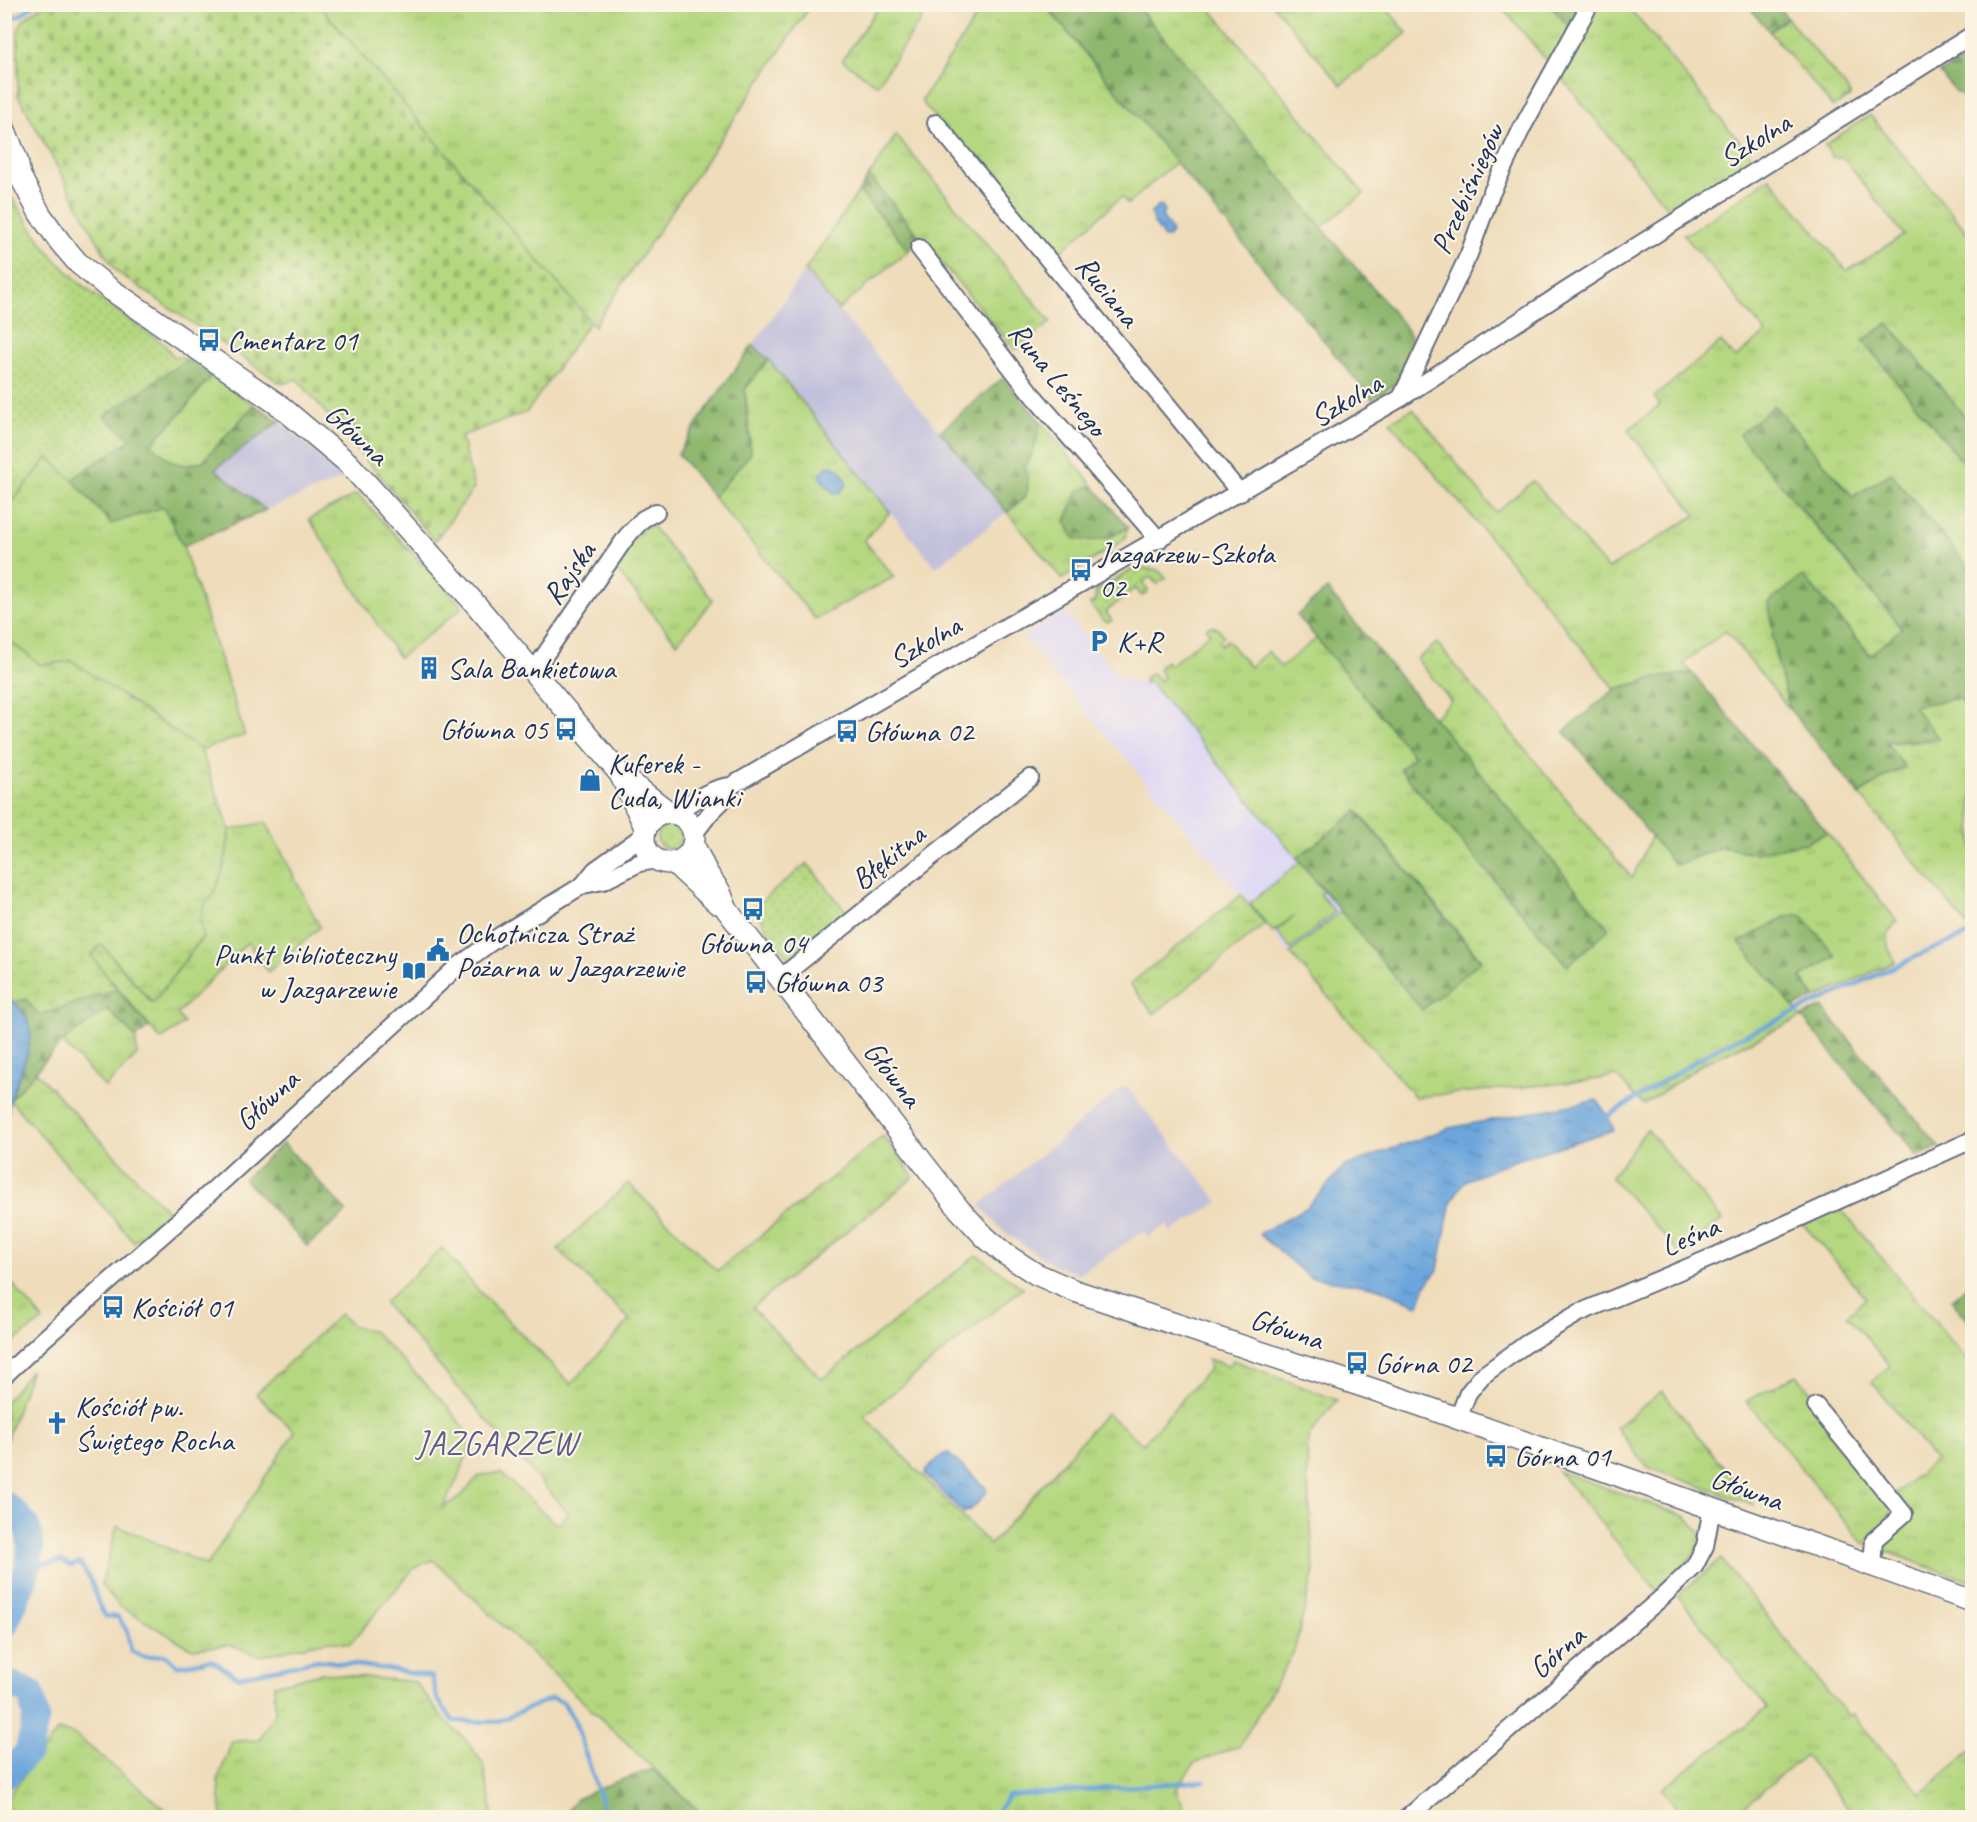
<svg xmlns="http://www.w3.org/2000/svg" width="1977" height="1822" font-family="Caveat,sans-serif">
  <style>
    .built { fill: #dcd5f6 }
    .industrial { fill: #c2c1dc }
    .grass { fill: url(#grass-tufts); stroke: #68836e; stroke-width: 1.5 }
    .forest { fill: url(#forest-firs); stroke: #557466; stroke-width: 1.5 }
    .wetland { fill: url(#wetland-marsh); stroke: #68836e; stroke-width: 1.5 }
    .cemetery { fill: url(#cemetery-stones); stroke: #68836e; stroke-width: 1.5 }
    .park { fill: #b4d77f; stroke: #68836e; stroke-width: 1.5 }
    .garden { fill: url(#garden-dots); stroke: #68836e; stroke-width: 1.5 }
    .water { fill: url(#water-ripples); stroke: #446a9d; stroke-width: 1.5 }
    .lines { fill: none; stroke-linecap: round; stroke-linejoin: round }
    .stream { stroke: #6ca6dc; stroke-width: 4.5 }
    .river { stroke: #6ca6dc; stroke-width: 27 }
    .minor-casing { stroke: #656c7e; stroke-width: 20 }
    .major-casing { stroke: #656c7e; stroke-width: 24 }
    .minor { stroke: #fff; stroke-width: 16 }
    .major { stroke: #fff; stroke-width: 21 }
    .labels { text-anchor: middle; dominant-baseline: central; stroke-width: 4.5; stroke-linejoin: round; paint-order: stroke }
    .street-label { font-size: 30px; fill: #1b2f5e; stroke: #fcf5e5 }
    .poi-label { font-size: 30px; fill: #1b2f5e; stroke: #fcf5e5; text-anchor: start }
    .quarter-label { font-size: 33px; letter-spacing: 1.5px; fill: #5c5c8d; stroke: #fcf5e5 }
  </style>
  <defs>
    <pattern id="grass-tufts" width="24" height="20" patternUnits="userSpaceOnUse" patternTransform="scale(1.5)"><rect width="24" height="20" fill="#b4d77f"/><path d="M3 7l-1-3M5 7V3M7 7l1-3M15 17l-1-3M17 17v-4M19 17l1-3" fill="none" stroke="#9ab970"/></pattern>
    <pattern id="forest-firs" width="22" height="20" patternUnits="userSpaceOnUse" patternTransform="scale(1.5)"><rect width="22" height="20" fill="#8fb86e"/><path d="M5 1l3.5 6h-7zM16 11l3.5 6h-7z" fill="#74965e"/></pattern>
    <pattern id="wetland-marsh" width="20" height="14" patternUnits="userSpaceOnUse" patternTransform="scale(1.5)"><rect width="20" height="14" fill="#b4d77f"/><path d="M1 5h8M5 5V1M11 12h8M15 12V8" fill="none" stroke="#9ab970"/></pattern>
    <pattern id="cemetery-stones" width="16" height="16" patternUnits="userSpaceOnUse" patternTransform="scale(1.5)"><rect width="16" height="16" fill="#b4d77f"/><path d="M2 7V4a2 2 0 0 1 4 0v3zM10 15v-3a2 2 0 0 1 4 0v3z" fill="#9ab970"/></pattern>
    <pattern id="garden-dots" width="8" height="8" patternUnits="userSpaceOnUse" patternTransform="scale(1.5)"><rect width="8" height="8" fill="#b4d77f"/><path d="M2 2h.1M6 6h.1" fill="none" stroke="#9ab970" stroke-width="1.8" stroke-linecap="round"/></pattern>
    <pattern id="water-ripples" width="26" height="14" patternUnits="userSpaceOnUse" patternTransform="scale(1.5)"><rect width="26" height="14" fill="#6ca6dc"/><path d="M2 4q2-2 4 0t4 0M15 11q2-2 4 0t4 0" fill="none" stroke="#5888b6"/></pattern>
  </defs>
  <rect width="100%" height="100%" fill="#fcf5e5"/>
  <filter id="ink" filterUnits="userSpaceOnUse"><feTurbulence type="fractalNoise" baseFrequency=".0167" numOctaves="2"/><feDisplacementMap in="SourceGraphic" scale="12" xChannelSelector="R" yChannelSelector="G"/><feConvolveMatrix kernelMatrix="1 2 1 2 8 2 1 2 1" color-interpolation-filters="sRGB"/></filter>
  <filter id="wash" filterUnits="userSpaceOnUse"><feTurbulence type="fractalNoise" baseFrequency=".008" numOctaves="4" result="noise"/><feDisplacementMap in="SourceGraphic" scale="24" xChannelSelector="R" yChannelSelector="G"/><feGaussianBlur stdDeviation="1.35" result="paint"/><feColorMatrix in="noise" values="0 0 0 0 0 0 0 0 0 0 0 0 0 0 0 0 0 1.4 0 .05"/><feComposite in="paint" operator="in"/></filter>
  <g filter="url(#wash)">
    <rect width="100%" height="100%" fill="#eedcba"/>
    <polygon class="built" points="1064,612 1119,677 1144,684 1149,680 1341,911 1290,953 1023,636"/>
    <g class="industrial">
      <polygon points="805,270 1007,512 936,567 890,512 768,359 753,345"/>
      <polygon points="280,421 344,478 266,510 215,469"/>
      <polygon points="1125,1085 1219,1202 1171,1232 1167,1225 1148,1237 1144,1231 1080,1274 1055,1266 1005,1233 980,1205"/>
    </g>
    <g class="grass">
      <polygon points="319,5 811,5 594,326"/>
      <polygon points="880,5 931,5 877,85 842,60"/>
      <polygon points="984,5 1045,5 1176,162 1128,204 1121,197 1054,258 921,101"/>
      <polygon points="1136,5 1207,5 1364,194 1321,227"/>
      <polygon points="1273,5 1384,5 1407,33 1341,85"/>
      <polygon points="1500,5 1550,5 1573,31 1548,62"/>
      <polygon points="1598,5 1627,5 1754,159 1670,211 1560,76"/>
      <polygon points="1787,18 1845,86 1851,96 1833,107 1770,32"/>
      <polygon points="1870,115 1972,238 1972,425 1888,323 1863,341 1972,473 1972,572 1891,473 1853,497 1774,405 1796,504 1902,628 1871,655 1803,576 1775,653 1790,710 1726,631 1683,663 1692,673 1656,678 1615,689 1533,588 1390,422 1413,409 1496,512 1533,481 1608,569 1696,515 1628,430 1660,405 1654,397 1721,342 1735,358 1766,333 1683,234 1692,231 1770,178 1847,271 1904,235 1844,159 1832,157 1825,145"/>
      <polygon points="896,135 1051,322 1015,350 869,176"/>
      <polygon points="859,191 909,250 838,310 805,270"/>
      <polygon points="768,359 890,512 864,540 894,577 815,619 713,497 751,453 745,390"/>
      <polygon points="211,376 254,405 203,461 187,465 172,462 150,445 183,411"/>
      <path d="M1041,422L1093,486L1078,491L1065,521L1075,538C1098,543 1109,539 1128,527L1124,540L1062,579L1007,512C1030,494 1030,495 1025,466L1032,455Z"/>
      <polygon points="48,457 72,479 111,524 164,507 183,546 245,735 201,750 72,661 41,665 5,638 5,511"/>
      <polygon points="357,494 463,607 399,658 309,519"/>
      <polygon points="652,526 713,600 677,643 613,566 642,527"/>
      <polygon points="1211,626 1217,628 1224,636 1219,641 1221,645 1227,640 1250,667 1268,651 1281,667 1317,638 1415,757 1400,769 1567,966 1608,929 1434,718 1451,701 1417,659 1437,643 1632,878 1652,836 1676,865 1721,847 1755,853 1806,843 1827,832 1897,921 1887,935 1888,947 1895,962 1815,998 1801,977 1836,957 1785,917 1740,942 1802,1017 1702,1064 1644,1105 1616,1076 1585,1081 1415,1097 1290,953 1341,911 1422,1010 1481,960 1358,811 1297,858 1149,681 1144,684 1145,677 1152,673 1160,681 1164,678 1159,670 1160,666 1166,661 1170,665 1210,633 1206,628"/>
      <polygon points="1959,698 1972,714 1972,929 1971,930 1859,794 1885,777 1905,767 1884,742 1924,741 1939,738 1912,706"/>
      <polygon points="266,822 320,927 268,972 248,942 177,1014 184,1023 161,1040 90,955 101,944 152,1003 203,937 199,921 204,905 213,895 224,866 230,830"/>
      <polygon points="1241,895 1265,924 1154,1014 1130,984"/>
      <polygon points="107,1008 136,1038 137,1055 105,1087 62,1042"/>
      <polygon points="35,1071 168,1212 134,1242 10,1100"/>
      <path d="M883,1136L914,1177L752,1308L822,1379L977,1255C993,1266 1007,1278 1023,1288L864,1416L990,1545L1106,1413L1143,1444L1210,1368L1208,1359L1228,1366L1233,1360L1337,1400L1308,1437L1307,1474L1314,1571L1294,1651L1240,1746L1194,1763L1176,1790L1187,1814L1181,1818L705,1817L433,1560L414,1568L350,1644L328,1641L259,1656L231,1645L192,1649L119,1606L101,1585L117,1526L207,1565L295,1432L256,1394L340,1314L352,1326L374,1332L447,1406L473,1440L459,1476L443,1507L460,1497L480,1475L501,1473L557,1525L568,1513L384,1303L442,1248L479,1291L571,1384L630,1320L558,1249L628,1183L717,1271Z"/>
      <polygon points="1841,1209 1972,1366 1972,1582 1879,1549 1885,1539 1912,1515 1895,1494 1935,1460 1872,1382 1890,1366 1847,1315 1866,1298 1803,1224"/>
      <polygon points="4,1274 43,1320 5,1348 4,1348"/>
      <polygon points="31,1370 5,1444 5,1402"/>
      <path d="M1797,1375L1817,1399L1892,1510C1888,1522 1872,1533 1865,1545L1746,1401Z"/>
      <polygon points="1662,1391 1755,1506 1647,1467 1616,1427"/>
      <polygon points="1558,1471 1687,1517 1704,1538 1687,1563 1657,1591"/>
      <polygon points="1721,1559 1848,1717 1852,1714 1921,1794 1972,1750 1972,1817 1855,1817 1805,1755 1732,1817 1684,1817 1662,1789 1767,1708 1678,1596"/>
      <polygon points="321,1673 415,1682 440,1715 467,1741 483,1764 492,1810 491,1817 222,1817 218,1780 232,1741 259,1740 275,1712 274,1685"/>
      <polygon points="58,1730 74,1734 175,1817 5,1817 5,1801"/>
    </g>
    <g class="forest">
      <polygon points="1045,5 1136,5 1402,323 1414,341 1396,384 1372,399"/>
      <polygon points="1550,5 1585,5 1573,31"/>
      <polygon points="1747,5 1777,5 1787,18 1770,32"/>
      <path d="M1972,53V98C1956,98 1950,84 1940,73Z"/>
      <polygon points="869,176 921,239 909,250 859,191"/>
      <polygon points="1888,323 1972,425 1972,473 1863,341"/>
      <polygon points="753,345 768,359 745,390 751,453 713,497 678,454 702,416"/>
      <polygon points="187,359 211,376 183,411 151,444 172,462 187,465 203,461 254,405 280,421 215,469 266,510 183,546 164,507 111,524 72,479 131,439 104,416"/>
      <path d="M1003,378L1041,422L1032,455L1025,466C1030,495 1030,494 1007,512L940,431Z"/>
      <polygon points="1774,405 1853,497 1891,473 1972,572 1972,714 1959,698 1913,706 1939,739 1885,742 1905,767 1885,777 1859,794 1790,710 1775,653 1769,602 1803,576 1870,655 1902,628 1739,435"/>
      <path d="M1093,486L1128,527C1109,539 1098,543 1075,539L1065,522L1078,491Z"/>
      <polygon points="1327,589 1609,929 1567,966 1400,769 1414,756 1297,615"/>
      <polygon points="1692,673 1827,832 1806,843 1755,853 1721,847 1675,865 1564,731 1615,689 1656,678"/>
      <polygon points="1357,811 1481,961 1422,1010 1297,858"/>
      <polygon points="1801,914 1836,956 1801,977 1815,998 1793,1007 1739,942 1785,917"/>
      <polygon points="117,989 149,1027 136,1038 107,1009 62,1042 10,1100 28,1053 27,1019 14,1002 26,999 40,1015"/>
      <polygon points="1822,1007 1939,1147 1918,1156 1802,1017"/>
      <polygon points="283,1143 347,1212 307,1246 244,1179"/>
      <polygon points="1970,1283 1972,1287 1972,1325 1951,1300"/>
      <polygon points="653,1769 705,1817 563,1817 576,1799 612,1783"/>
    </g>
    <polygon class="wetland" points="5,638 41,665 72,661 201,750 230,830 224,866 213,895 204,906 200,921 203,936 153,1003 101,944 91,955 117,989 39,1015 26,999 14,1002 5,996"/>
    <polygon class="cemetery" points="43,5 319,5 590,321 527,412 461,436 474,488 435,541 297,379 282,384 117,272 103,251 18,95 18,30 24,19"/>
    <g class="park">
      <polygon points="1300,862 1323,891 1320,894 1335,912 1291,949 1276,931 1295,915 1273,932 1250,903"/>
      <polygon points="1647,1129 1722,1220 1679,1252 1611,1177"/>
    </g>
    <g class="garden">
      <path d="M4,187C22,211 37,240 58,262C88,294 128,318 164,344L174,357H181L187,359L104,416L131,439L72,479L48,457L5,511Z"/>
      <polygon points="1140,568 1158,570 1166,578 1157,584 1150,577 1142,583 1148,590 1147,593 1142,596 1135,588 1106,612 1112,621 1108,622 1103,620 1090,604 1095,601 1096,591 1132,570"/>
      <circle cx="669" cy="837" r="12"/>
      <polygon points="807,863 849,915 791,961 768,933 756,906"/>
    </g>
    <g class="water">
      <polygon points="1160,205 1165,210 1162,216 1172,232 1169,237 1164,238 1153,222 1151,213"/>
      <path d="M831,465C839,467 845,476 847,484L839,493H833L820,478C821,471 824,468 831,465Z"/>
      <path d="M5,996C51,1025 22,1061 11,1098C9,1104 9,1111 8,1117L5,1119Z"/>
      <polygon points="1597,1100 1608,1116 1614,1130 1513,1161 1467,1180 1458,1190 1450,1206 1438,1270 1426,1285 1419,1306 1379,1288 1309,1277 1259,1234 1306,1208 1345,1166 1449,1128"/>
      <path d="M948,1453L985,1487L987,1491C983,1499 972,1510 963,1513L925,1474L926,1469L944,1454Z"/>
    </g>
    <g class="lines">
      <g class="stream">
        <polyline points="14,17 19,16 35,4"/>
        <polyline points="1608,1116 1715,1049 1933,949 1972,933"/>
        <polyline points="29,1566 61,1561 71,1566 80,1563 93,1585 98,1603 105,1616 118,1617 127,1631 131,1651 144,1657 165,1655 177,1666 211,1660 238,1677 318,1660 387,1669 432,1677 437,1698 453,1721 497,1722 552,1698 563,1702 574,1719 607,1818"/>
        <polyline points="993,1818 1008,1796 1204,1781"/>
      </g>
      <g class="river">
        <path d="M4,1504C11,1510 21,1517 25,1524C42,1554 16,1597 4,1626"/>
        <polyline points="4,1682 31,1693 36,1719 28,1752 4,1777"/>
      </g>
    </g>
  </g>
  <g filter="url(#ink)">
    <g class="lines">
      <g class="minor-casing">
        <g id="minor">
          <polyline points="936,123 1240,493"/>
          <polyline points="919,248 1030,392 1159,540"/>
          <polyline points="1401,398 1469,254 1490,196 1522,128 1590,4"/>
          <polyline points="533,672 627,536 643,519 656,512"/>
          <path d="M675,814C692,802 709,788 731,786L1401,398L1567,290L1972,35"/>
          <polyline points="694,834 710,813 724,799 731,786"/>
          <polyline points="583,885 595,870 644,835"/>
          <polyline points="780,978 1030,778"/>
          <polyline points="4,1376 45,1338 190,1211 457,967 501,935 583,885 603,881 639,863 657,860"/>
          <polyline points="1816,1406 1904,1514 1874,1540 1872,1565"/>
          <polyline points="1458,1418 1468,1393 1482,1376 1526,1344 1579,1313 1715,1256 1972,1140"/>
          <polyline points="1407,1818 1660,1599 1694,1567 1705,1546 1712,1508"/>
        </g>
      </g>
      <g class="major-casing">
        <g id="major">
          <polyline points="4,128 17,160 20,176 40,214 60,242 78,263 110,289 279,405 348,463 472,600 621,775 670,813"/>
          <polyline points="621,776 646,829"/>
          <circle cx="669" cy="838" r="25"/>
          <polyline points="693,844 707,873 720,892 727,910 959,1209 985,1237 1005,1254 1036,1274 1075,1291 1420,1405 1972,1601"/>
          <polyline points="674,863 717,903"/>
        </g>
      </g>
      <use href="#minor" class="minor"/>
      <use href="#major" class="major"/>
    </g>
  </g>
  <defs>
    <g id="bus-bare" transform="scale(1.8)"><path d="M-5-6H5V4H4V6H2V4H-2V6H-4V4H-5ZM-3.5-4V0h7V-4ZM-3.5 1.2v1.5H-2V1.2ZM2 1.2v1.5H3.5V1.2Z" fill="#1f6fb2" stroke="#fcf5e5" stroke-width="2.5" paint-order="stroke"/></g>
    <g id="parking-bare" transform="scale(1.8)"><path d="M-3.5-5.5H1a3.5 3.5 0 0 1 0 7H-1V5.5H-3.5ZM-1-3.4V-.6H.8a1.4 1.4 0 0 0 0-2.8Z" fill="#1f6fb2" stroke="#fcf5e5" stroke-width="2.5" paint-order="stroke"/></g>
    <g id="building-bare" transform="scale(1.8)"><path d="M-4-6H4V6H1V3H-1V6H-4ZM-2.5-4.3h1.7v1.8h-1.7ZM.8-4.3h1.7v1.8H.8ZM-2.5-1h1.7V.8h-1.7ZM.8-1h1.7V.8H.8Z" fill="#1f6fb2" stroke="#fcf5e5" stroke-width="2.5" paint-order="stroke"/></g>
    <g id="shop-bare" transform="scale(1.8)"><path d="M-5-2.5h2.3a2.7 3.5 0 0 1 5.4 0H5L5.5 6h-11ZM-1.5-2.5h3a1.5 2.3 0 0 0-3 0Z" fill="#1f6fb2" stroke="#fcf5e5" stroke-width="2.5" paint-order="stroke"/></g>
    <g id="civic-bare" transform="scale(1.8)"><path d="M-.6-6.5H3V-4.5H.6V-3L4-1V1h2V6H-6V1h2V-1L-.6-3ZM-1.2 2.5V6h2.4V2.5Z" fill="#1f6fb2" stroke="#fcf5e5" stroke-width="2.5" paint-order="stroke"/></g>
    <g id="library-bare" transform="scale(1.8)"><path d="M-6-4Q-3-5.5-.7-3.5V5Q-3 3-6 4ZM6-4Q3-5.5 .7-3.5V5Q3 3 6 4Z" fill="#1f6fb2" stroke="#fcf5e5" stroke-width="2.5" paint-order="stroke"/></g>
    <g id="church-bare" transform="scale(1.8)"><path d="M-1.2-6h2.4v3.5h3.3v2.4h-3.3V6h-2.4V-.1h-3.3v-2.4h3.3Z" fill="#1f6fb2" stroke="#fcf5e5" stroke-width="2.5" paint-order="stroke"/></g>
  </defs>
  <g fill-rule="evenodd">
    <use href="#bus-bare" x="209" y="340"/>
    <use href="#bus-bare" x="1081" y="570"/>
    <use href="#parking-bare" x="1099" y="641"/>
    <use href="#building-bare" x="429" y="668"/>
    <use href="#bus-bare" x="566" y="729"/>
    <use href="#bus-bare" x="847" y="731"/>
    <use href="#shop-bare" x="590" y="780"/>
    <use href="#bus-bare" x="753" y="909"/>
    <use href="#civic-bare" x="438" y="950"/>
    <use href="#library-bare" x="414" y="971"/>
    <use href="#bus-bare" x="756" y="982"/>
    <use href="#bus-bare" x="113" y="1307"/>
    <use href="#bus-bare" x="1357" y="1363"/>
    <use href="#church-bare" x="57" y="1423"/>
    <use href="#bus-bare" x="1496" y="1456"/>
  </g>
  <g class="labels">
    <g class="street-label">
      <text transform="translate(1755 140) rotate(-32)">Szkolna</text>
      <text transform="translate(1467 189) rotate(-66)">Przebiśniegów</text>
      <text transform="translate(1108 291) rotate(51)">Ruciana</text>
      <text transform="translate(1058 379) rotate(51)">Runa Leśnego</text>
      <text transform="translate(1346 400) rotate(-31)">Szkolna</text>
      <text transform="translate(357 434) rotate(43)">Główna</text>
      <text transform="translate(569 573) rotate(-55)">Rajska</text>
      <text transform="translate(925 642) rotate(-30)">Szkolna</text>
      <text transform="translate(888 857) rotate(-39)">Błękitna</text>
      <text transform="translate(893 1074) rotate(52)">Główna</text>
      <text transform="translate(267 1100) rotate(-43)">Główna</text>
      <text transform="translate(1690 1236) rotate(-23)">Leśna</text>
      <text transform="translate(1287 1329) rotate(18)">Główna</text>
      <text transform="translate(1747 1489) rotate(20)">Główna</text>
      <text transform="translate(1557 1652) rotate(-41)">Górna</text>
    </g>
    <g class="poi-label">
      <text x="227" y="340">Cmentarz 01</text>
      <text x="1099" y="553">Jazgarzew-Szkoła<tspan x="1099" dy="34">02</tspan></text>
      <text x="1117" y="641">K+R</text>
      <text x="447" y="668">Sala Bankietowa</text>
      <text x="548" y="729" text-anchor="end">Główna 05</text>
      <text x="865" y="731">Główna 02</text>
      <text x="608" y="763">Kuferek -<tspan x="608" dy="34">Cuda, Wianki</tspan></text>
      <text x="456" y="933">Ochotnicza Straż<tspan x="456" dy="34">Pożarna w Jazgarzewie</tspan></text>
      <text x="753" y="943" text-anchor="middle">Główna 04</text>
      <text x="396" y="954" text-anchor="end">Punkt biblioteczny<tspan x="396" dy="34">w Jazgarzewie</tspan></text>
      <text x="774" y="982">Główna 03</text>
      <text x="131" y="1307">Kościół 01</text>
      <text x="1375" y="1363">Górna 02</text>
      <text x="75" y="1406">Kościół pw.<tspan x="75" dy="34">Świętego Rocha</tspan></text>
      <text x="1514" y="1456">Górna 01</text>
    </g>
    <g class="quarter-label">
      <text x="497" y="1443">JAZGARZEW</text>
    </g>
  </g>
  <rect width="1977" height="1822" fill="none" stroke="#fcf5e5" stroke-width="24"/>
</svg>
